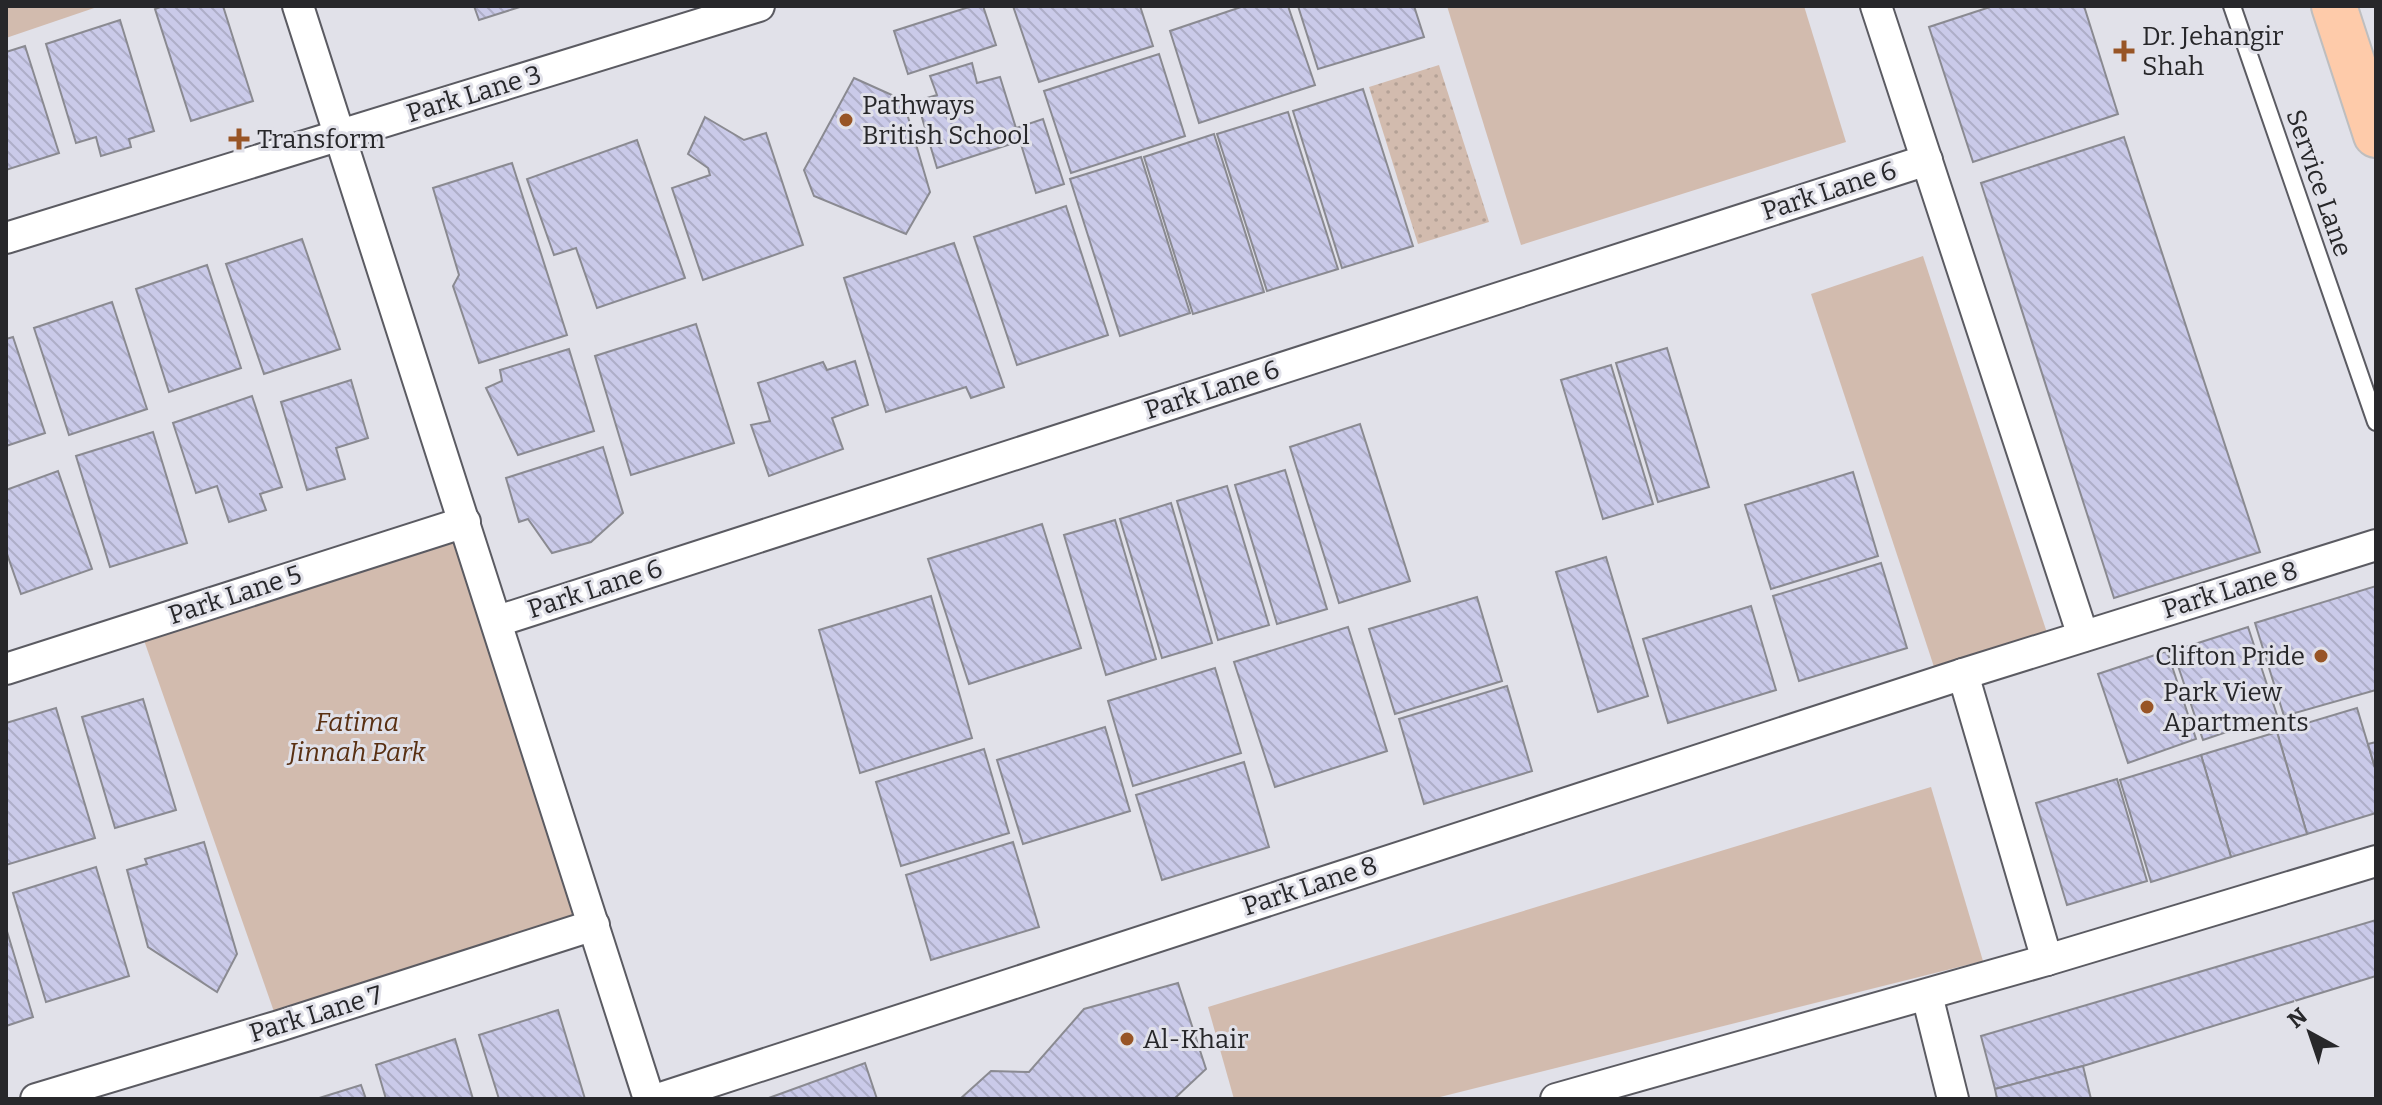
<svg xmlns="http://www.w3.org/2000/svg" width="2382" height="1105" font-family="Bitter,serif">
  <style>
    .grass { fill: url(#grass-dots) }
    .park { fill: #d2bbae }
    .building { fill: url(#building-back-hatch); stroke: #8a8a91; stroke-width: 2 }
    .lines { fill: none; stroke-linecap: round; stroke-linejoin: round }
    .service-casing { stroke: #5b5b62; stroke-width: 20 }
    .minor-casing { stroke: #5b5b62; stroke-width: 34 }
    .primary-casing { stroke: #bebebf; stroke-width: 48 }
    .service { stroke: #fff; stroke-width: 16 }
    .minor { stroke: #fff; stroke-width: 30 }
    .primary { stroke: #fecbaa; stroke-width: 44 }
    .poi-dot { fill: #985526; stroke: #e1e1e9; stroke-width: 3 }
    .labels { text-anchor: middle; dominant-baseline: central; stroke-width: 6; stroke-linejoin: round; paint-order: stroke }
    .poi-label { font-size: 26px; fill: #27272a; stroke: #e1e1e9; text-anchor: start }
    .street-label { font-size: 26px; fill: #27272a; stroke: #e1e1e9 }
    .park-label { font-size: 26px; font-style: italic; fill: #593013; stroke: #e1e1e9 }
  </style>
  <defs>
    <pattern id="grass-dots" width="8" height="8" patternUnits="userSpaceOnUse" patternTransform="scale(2)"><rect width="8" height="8" fill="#d2bbae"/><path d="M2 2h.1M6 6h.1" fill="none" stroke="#b4a196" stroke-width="1.8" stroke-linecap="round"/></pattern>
    <pattern id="building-back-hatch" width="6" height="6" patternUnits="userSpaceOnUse" patternTransform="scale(2)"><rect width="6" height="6" fill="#cacae9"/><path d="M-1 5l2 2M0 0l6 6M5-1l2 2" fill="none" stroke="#aeaec8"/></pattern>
  </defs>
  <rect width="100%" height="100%" fill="#e1e1e9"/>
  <polygon class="grass" points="1439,65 1489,222 1418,244 1369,87"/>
  <g class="park">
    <polygon points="6,6 100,6 6,38"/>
    <polygon points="1447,6 1804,6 1846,142 1521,245"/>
    <polygon points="1923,256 2050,642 1938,679 1811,294"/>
    <polygon points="465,522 594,925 279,1026 139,626"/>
    <polygon points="1931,787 1983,961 1432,1099 1234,1099 1208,1007"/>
  </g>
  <g class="building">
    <polygon points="163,6 223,6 253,101 191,121 155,9"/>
    <polygon points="474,6 523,6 479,20"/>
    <polygon points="972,6 983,6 996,45 908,74 894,31"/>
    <polygon points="1013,6 1140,6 1153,46 1039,82"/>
    <polygon points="1244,6 1288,6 1315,85 1199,123 1170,31"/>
    <polygon points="1298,6 1414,6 1424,37 1318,69"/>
    <polygon points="1993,6 2084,6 2118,114 1973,162 1929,27"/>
    <polygon points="120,20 154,131 129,139 131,147 101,156 96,137 76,143 46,44"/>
    <polygon points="25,46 59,153 6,170 6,52"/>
    <polygon points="1159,54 1185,136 1071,173 1044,91"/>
    <polygon points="972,63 977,83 1000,77 1020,141 937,168 917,101 937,95 930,76"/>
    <polygon points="854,78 903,100 930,192 906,234 814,196 804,170"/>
    <polygon points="1363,89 1413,246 1342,268 1293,111"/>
    <polygon points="1288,112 1338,269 1267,291 1217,134"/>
    <polygon points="705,117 744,140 766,133 803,245 703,280 672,188 710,175 708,168 688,154"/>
    <polygon points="1043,119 1064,184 1036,193 1016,128"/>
    <polygon points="1214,134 1264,292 1193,314 1144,157"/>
    <polygon points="2124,137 2260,552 2114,598 1981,183"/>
    <polygon points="637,140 685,278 597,308 576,248 554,255 527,179"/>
    <polygon points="1141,157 1190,313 1120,336 1070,179"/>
    <polygon points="512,163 567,335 479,363 453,286 459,275 433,188"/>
    <polygon points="1066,206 1108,335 1017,365 974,237"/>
    <polygon points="302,239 340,349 264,374 226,264"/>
    <polygon points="954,243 1004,387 971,398 966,387 886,412 844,278"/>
    <polygon points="207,265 241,368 169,392 136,289"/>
    <polygon points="112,302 147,409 69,435 34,328"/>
    <polygon points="696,324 734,443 631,475 595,356"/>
    <polygon points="13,337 45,433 6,446 6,339"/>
    <polygon points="1667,348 1709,487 1658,502 1616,363"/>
    <polygon points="569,349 594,431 518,455 486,388 502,381 500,370"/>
    <polygon points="855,361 868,405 832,418 843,449 769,476 751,425 770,421 758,383 823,362 827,370"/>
    <polygon points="1611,365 1653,504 1603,519 1561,380"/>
    <polygon points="351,380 368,438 336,448 345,479 307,490 281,402"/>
    <polygon points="252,396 282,487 260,494 266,510 229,522 217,486 196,493 173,423"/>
    <polygon points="1360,424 1410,581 1339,603 1290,447"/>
    <polygon points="153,432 187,543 110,567 76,456"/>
    <polygon points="603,447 623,513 591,542 552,553 528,519 519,522 506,478"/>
    <polygon points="1285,470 1327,609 1277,624 1235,485"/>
    <polygon points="58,471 92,569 21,594 6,551 6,490"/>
    <polygon points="1853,472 1878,556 1771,589 1745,505"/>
    <polygon points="1227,486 1269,625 1218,640 1177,501"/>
    <polygon points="1171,503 1212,643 1162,658 1120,519"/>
    <polygon points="1115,520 1156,659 1106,675 1064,535"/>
    <polygon points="1042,524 1081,648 969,684 928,559"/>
    <polygon points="1606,557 1648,696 1598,712 1556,572"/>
    <polygon points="1881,563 1907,648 1799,681 1773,596"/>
    <polygon points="2376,586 2376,690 2284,716 2255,623"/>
    <polygon points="931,596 972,738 860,773 819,630"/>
    <polygon points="1477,597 1502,681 1395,714 1369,629"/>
    <polygon points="1751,606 1776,690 1668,723 1643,639"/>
    <polygon points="1348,627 1387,751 1275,787 1234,662"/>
    <polygon points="2248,627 2277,715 2203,740 2173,651"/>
    <polygon points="2167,651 2196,739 2128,763 2098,674"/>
    <polygon points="1215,668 1241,753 1133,786 1108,701"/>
    <polygon points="1507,686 1532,771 1424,804 1399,719"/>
    <polygon points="143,699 176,810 115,828 82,717"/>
    <polygon points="56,708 95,838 6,865 6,723"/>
    <polygon points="2357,708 2376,771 2376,813 2307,834 2277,732"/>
    <polygon points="1105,727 1130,811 1023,844 997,760"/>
    <polygon points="2277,732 2307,834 2231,857 2201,755"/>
    <polygon points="2376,742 2376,771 2368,744"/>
    <polygon points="984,749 1009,833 901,866 876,782"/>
    <polygon points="2201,755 2231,857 2151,882 2120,780"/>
    <polygon points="1244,762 1269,847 1162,880 1136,795"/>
    <polygon points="2117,779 2147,881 2067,905 2036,803"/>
    <polygon points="204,842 237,954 217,992 148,947 127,870 147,864 145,859"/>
    <polygon points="1013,842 1039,927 931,960 906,875"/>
    <polygon points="96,867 129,976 46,1002 13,893"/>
    <polygon points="2376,920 2376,976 2083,1066 1995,1089 1981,1036"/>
    <polygon points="6,928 33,1017 6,1026"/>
    <polygon points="1178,983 1206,1069 1174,1099 960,1099 991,1071 1029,1072 1084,1009"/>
    <polygon points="558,1010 585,1099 499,1099 479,1035"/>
    <polygon points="455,1039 473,1099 386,1099 376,1065"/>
    <polygon points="865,1063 877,1099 766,1099"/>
    <polygon points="2083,1066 2091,1099 1997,1099 1995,1089"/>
    <polygon points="361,1085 366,1099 316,1099"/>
  </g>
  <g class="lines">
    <g class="service-casing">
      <polyline id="service" points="2232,6 2376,422"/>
    </g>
    <g class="minor-casing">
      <g id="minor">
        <polyline points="298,6 649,1099"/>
        <polyline points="1876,6 2083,636"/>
        <polyline points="6,238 759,6"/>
        <polyline points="498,621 1927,160"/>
        <polyline points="6,669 465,522"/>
        <polyline points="1963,674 2047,960"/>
        <polyline points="1927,995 1953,1099"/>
        <polyline points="36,1099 279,1026 594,925"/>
        <polyline points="658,1099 1963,674 2376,545"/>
        <polyline points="1556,1099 2047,960 2376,861"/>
      </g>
    </g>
    <g class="primary-casing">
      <polyline id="primary" points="2334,6 2376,135"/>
    </g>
    <use href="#service" class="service"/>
    <use href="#minor" class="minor"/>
    <use href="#primary" class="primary"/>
  </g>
  <g class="poi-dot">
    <path d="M2120 39h8v8h8v8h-8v8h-8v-8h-8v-8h8z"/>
    <circle cx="846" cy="120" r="8"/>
    <path d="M235 127h8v8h8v8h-8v8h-8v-8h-8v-8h8z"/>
    <circle cx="2321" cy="656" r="8"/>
    <circle cx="2147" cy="707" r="8"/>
    <circle cx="1127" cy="1039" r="8"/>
  </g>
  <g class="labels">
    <g class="poi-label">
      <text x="2142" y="36">Dr. Jehangir<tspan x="2142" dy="30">Shah</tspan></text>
      <text x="862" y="105">Pathways<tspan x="862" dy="30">British School</tspan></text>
      <text x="257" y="139">Transform</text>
      <text x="2305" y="656" text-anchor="end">Clifton Pride</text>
      <text x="2163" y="692">Park View<tspan x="2163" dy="30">Apartments</tspan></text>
      <text x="1143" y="1039">Al-Khair</text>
    </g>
    <g class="street-label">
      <text transform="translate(474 94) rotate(-17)">Park Lane 3</text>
      <text transform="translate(2319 183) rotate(71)">Service Lane</text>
      <text transform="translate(1829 191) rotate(-18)">Park Lane 6</text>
      <text transform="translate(1212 390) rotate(-18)">Park Lane 6</text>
      <text transform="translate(595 589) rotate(-18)">Park Lane 6</text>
      <text transform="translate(2230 590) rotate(-17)">Park Lane 8</text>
      <text transform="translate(235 595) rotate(-18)">Park Lane 5</text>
      <text transform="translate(1310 886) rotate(-18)">Park Lane 8</text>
      <text transform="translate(316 1014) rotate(-17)">Park Lane 7</text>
    </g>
    <g class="park-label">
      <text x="357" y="722">Fatima<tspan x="357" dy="30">Jinnah Park</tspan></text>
    </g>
  </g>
  <rect width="2382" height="1105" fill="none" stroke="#27272a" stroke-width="16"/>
  <g transform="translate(2310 1033) rotate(320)" stroke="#e1e1e9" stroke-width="6" paint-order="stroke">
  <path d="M0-6L14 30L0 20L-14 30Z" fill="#27272a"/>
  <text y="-12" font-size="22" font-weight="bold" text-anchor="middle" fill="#27272a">N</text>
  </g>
</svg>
